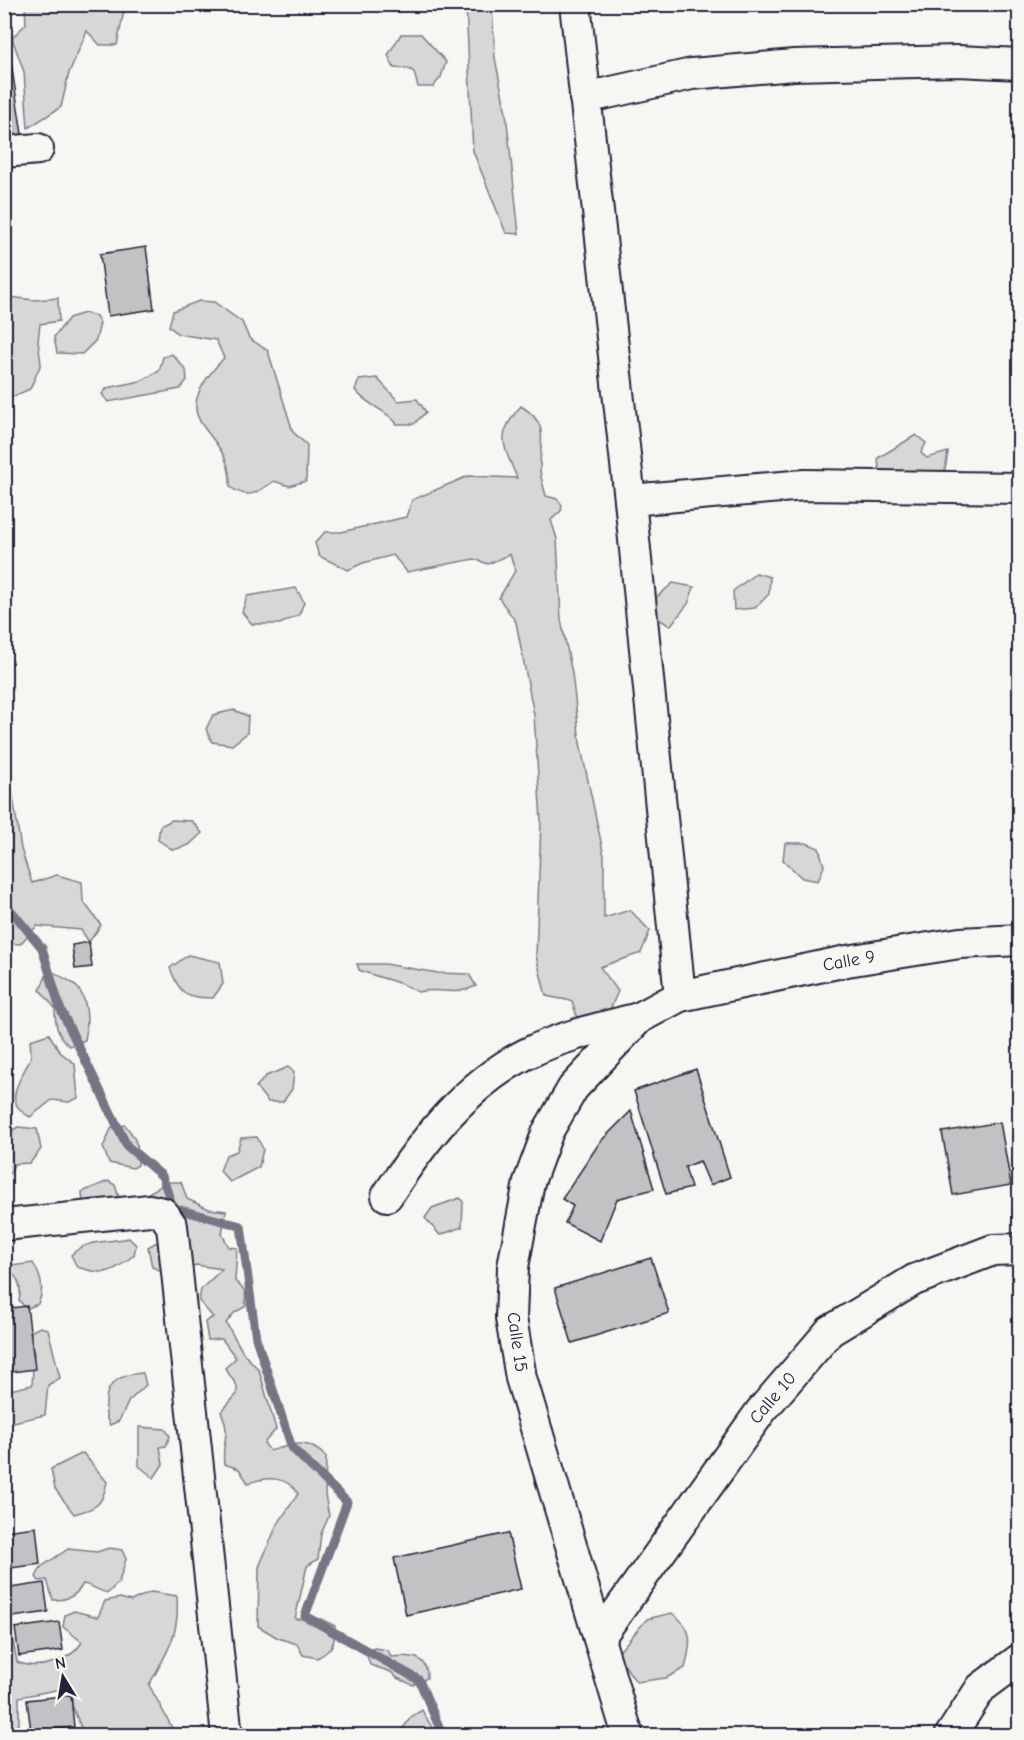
<svg xmlns="http://www.w3.org/2000/svg" width="1024" height="1740" font-family="'Comic Neue',sans-serif">
  <style>
    .green { fill: #d7d7d7; stroke: #7c7c89; stroke-width: 1.5 }
    .lines { fill: none; stroke-linecap: round; stroke-linejoin: round }
    .stream { stroke: #757583; stroke-width: 9 }
    .building { fill: #c2c2c4; stroke: #22223b; stroke-width: 1.5 }
    .minor-casing { stroke: #22223b; stroke-width: 34 }
    .minor { stroke: #f6f6f2; stroke-width: 30 }
    .labels { text-anchor: middle; dominant-baseline: central; stroke-width: 4.5; stroke-linejoin: round; paint-order: stroke }
    .street-label { font-size: 18px; fill: #22223b; stroke: #f6f6f2 }
  </style>
  <rect width="100%" height="100%" fill="#f6f6f2"/>
  <filter id="ink" filterUnits="userSpaceOnUse"><feTurbulence type="fractalNoise" baseFrequency=".0167" numOctaves="2"/><feDisplacementMap in="SourceGraphic" scale="12" xChannelSelector="R" yChannelSelector="G"/><feConvolveMatrix kernelMatrix="1 2 1 2 8 2 1 2 1" color-interpolation-filters="sRGB"/></filter>
  <g filter="url(#ink)">
    <g class="green">
      <polygon points="25,5 110,5 124,11 117,45 100,45 87,31 69,73 61,107 28,128 24,72 12,38 26,24"/>
      <polygon points="466,5 492,5 495,58 506,113 519,234 506,233 473,151"/>
      <polygon points="401,34 421,34 446,62 441,77 433,87 418,87 414,72 409,69 394,68 388,55"/>
      <polygon points="9,297 34,300 58,298 59,321 40,324 38,341 41,364 30,389 5,400 4,300"/>
      <path d="M199,301L214,302L242,322L249,338L268,351L293,432L307,445L306,481L289,486L274,481C258,493 248,500 230,487C233,424 156,429 224,358L216,340L178,334L169,326L173,311Z"/>
      <polygon points="85,313 96,316 100,323 96,340 82,354 57,353 54,337 69,318"/>
      <polygon points="172,354 186,370 187,380 180,389 108,402 102,394 107,388 141,381 159,371 163,357"/>
      <path d="M377,378L398,401L417,399L426,412L414,424H397C385,408 368,407 355,390L359,380Z"/>
      <path d="M521,406C550,424 540,439 540,468C540,477 544,487 546,496L557,499L562,505L561,511L551,520L557,539L561,620L572,673L580,743L604,856V918L630,910L650,931L641,953L600,967L618,991L605,1021L578,1020L572,1001L546,996L536,956L541,821L534,715L516,622L499,598L515,571L510,554L488,564L474,559L407,572L393,555L363,563L348,570L319,556L315,543L325,532H341L406,517L412,500L468,476L517,478C504,445 494,437 521,406Z"/>
      <polygon points="916,435 926,443 921,453 927,458 948,452 944,476 900,492 879,469 878,458"/>
      <polygon points="756,573 770,577 769,594 755,608 734,610 733,591"/>
      <polygon points="673,583 694,587 688,604 670,626 654,616 651,602"/>
      <polygon points="296,588 304,602 299,615 280,624 252,624 242,612 247,596"/>
      <polygon points="234,710 248,716 247,733 232,745 212,742 206,729 213,715"/>
      <polygon points="4,772 12,790 21,849 32,883 57,875 82,882 83,901 101,925 89,942 81,930 37,926 20,944 5,943"/>
      <polygon points="172,820 192,821 202,833 189,845 173,850 158,840 160,826"/>
      <polygon points="785,843 806,843 819,848 824,866 818,881 802,878 783,860"/>
      <path d="M188,955L220,962L223,984L213,998C185,997 180,995 170,968Z"/>
      <path d="M357,964H385L438,973L469,974L476,986C453,997 442,987 418,992C400,980 380,979 359,970Z"/>
      <path d="M55,973C61,977 70,980 75,985C89,997 88,1025 85,1040L69,1046C57,1035 55,1025 55,1008L40,990L46,976Z"/>
      <path d="M49,1034L60,1052L75,1064L78,1098L69,1102L52,1100L30,1117C0,1102 22,1078 30,1059C32,1055 30,1045 30,1040Z"/>
      <polygon points="288,1067 294,1072 292,1089 283,1102 268,1102 256,1087 266,1076"/>
      <path d="M125,1125C137,1139 139,1147 138,1165L133,1168L109,1163L103,1147L112,1127Z"/>
      <polygon points="18,1127 37,1129 41,1149 30,1163 14,1164 8,1178 5,1178 5,1134"/>
      <polygon points="257,1137 263,1149 259,1167 230,1182 220,1171 226,1155 237,1151 241,1138"/>
      <polygon points="108,1181 115,1185 123,1211 83,1204 82,1192"/>
      <path d="M168,1182H181L187,1199L209,1209L226,1211L222,1234L229,1247L237,1248L235,1281L245,1291L246,1306L234,1313L226,1323L244,1354L259,1370L276,1429L264,1443L270,1451C293,1444 307,1437 326,1457L325,1495L329,1516L321,1534L318,1559L307,1566L295,1619H321L335,1626C335,1644 333,1650 317,1658L303,1655L297,1644L278,1638L258,1626L259,1567L277,1525L298,1494C287,1475 267,1477 248,1483L239,1469L224,1464C221,1441 232,1436 221,1412L237,1394V1386L225,1368L236,1358L222,1339L208,1340L205,1322L213,1317L199,1301L201,1289L222,1269L196,1265L170,1275L152,1267L148,1247L161,1240L162,1234L143,1196Z"/>
      <polygon points="460,1198 463,1202 462,1227 440,1235 425,1218 432,1208"/>
      <path d="M129,1238L136,1245L134,1255C110,1274 106,1276 77,1267L71,1255C89,1238 107,1243 129,1238Z"/>
      <path d="M4,1263L19,1265L33,1263C41,1277 45,1289 38,1304L26,1309L19,1300C22,1289 20,1280 11,1272L5,1275Z"/>
      <polygon points="40,1327 48,1329 60,1378 48,1385 45,1415 5,1424 5,1391 32,1385 34,1353 29,1339 32,1331"/>
      <path d="M143,1373L146,1385L129,1401L119,1421L110,1425C104,1415 106,1413 106,1402C106,1381 124,1374 143,1373Z"/>
      <polygon points="139,1427 165,1429 170,1436 166,1446 160,1447 163,1464 154,1478 139,1466"/>
      <path d="M83,1453L107,1482C102,1506 97,1508 74,1514L55,1489L51,1469Z"/>
      <path d="M109,1548L122,1550L126,1559L119,1582L108,1593C98,1591 92,1585 83,1584C76,1596 68,1600 53,1600L47,1580L39,1581L36,1577L41,1567L68,1549L97,1552Z"/>
      <path d="M151,1592L177,1596C180,1636 167,1652 149,1685L176,1735H84L72,1705V1687L19,1697V1723L11,1733H5V1637L13,1641L17,1662C38,1671 71,1661 82,1642L63,1627L65,1615L74,1611L98,1617L105,1601L120,1598L131,1601Z"/>
      <path d="M672,1613C695,1629 691,1644 685,1668L666,1678L636,1682L617,1654L647,1619Z"/>
      <path d="M374,1648L388,1650L391,1657C408,1655 428,1654 427,1678L413,1685L397,1678L391,1672L370,1665L367,1656Z"/>
      <polygon points="422,1710 434,1731 430,1735 398,1735 411,1717"/>
    </g>
    <g class="lines">
      <polyline class="stream" points="4,902 42,948 60,1008 127,1146 162,1176 173,1208 241,1226 256,1338 292,1448 347,1502 305,1616 419,1680 443,1736"/>
    </g>
    <g class="building">
      <polygon points="10,56 22,134 4,137 4,57"/>
      <polygon points="146,247 154,309 108,316 100,254"/>
      <polygon points="89,942 92,967 75,969 72,945"/>
      <polygon points="696,1069 730,1177 710,1185 700,1161 685,1167 691,1188 666,1194 634,1091"/>
      <polygon points="631,1111 654,1189 617,1199 600,1241 565,1223 573,1206 562,1199 600,1142"/>
      <polygon points="1000,1122 1011,1185 953,1195 942,1132"/>
      <polygon points="651,1258 669,1313 572,1343 555,1288"/>
      <polygon points="27,1306 35,1369 4,1373 4,1309"/>
      <polygon points="36,1527 40,1564 4,1569 4,1531"/>
      <polygon points="508,1533 521,1589 406,1615 394,1558"/>
      <polygon points="44,1583 48,1612 6,1618 4,1589"/>
      <polygon points="59,1622 63,1650 19,1656 15,1628"/>
      <polygon points="71,1695 74,1727 31,1731 27,1700"/>
    </g>
    <g class="lines">
      <g class="minor-casing">
        <g id="minor">
          <polyline points="575,4 630,500 680,996"/>
          <polyline points="585,98 692,74 794,65 958,61 1020,64"/>
          <polyline points="4,152 38,149"/>
          <polyline points="630,500 805,485 1020,488"/>
          <path d="M387,1196C423,1141 465,1085 526,1054C561,1036 600,1028 639,1018"/>
          <polyline points="4,1225 150,1210 163,1213 172,1226 227,1736"/>
          <polyline points="599,1638 761,1411 830,1331 914,1280 993,1250 1020,1249"/>
          <polyline points="628,1736 521,1378 511,1318 513,1267 529,1182 548,1131 573,1088 639,1018 680,996 847,961 960,943 1020,940"/>
          <polyline points="950,1736 981,1688 1020,1659"/>
        </g>
      </g>
      <use href="#minor" class="minor"/>
    </g>
  </g>
  <g class="labels">
    <g class="street-label">
      <text transform="translate(849 961) rotate(-10)">Calle 9</text>
      <text transform="translate(517 1342) rotate(82)">Calle 15</text>
      <text transform="translate(773 1398) rotate(-50)">Calle 10</text>
    </g>
  </g>
  <rect width="1024" height="1740" fill="none" stroke="#f6f6f2" stroke-width="24"/>
  <rect x="12" y="12" width="1000" height="1716" fill="none" stroke="#22223b" stroke-width="2" filter="url(#ink)"/>
  <g transform="translate(63 1677) rotate(349)" stroke="#f6f6f2" stroke-width="4.5" paint-order="stroke">
  <path d="M0-4.5L10 22L0 15L-10 22Z" fill="#22223b"/>
  <text y="-9" font-size="16" font-weight="bold" text-anchor="middle" fill="#22223b">N</text>
  </g>
</svg>
